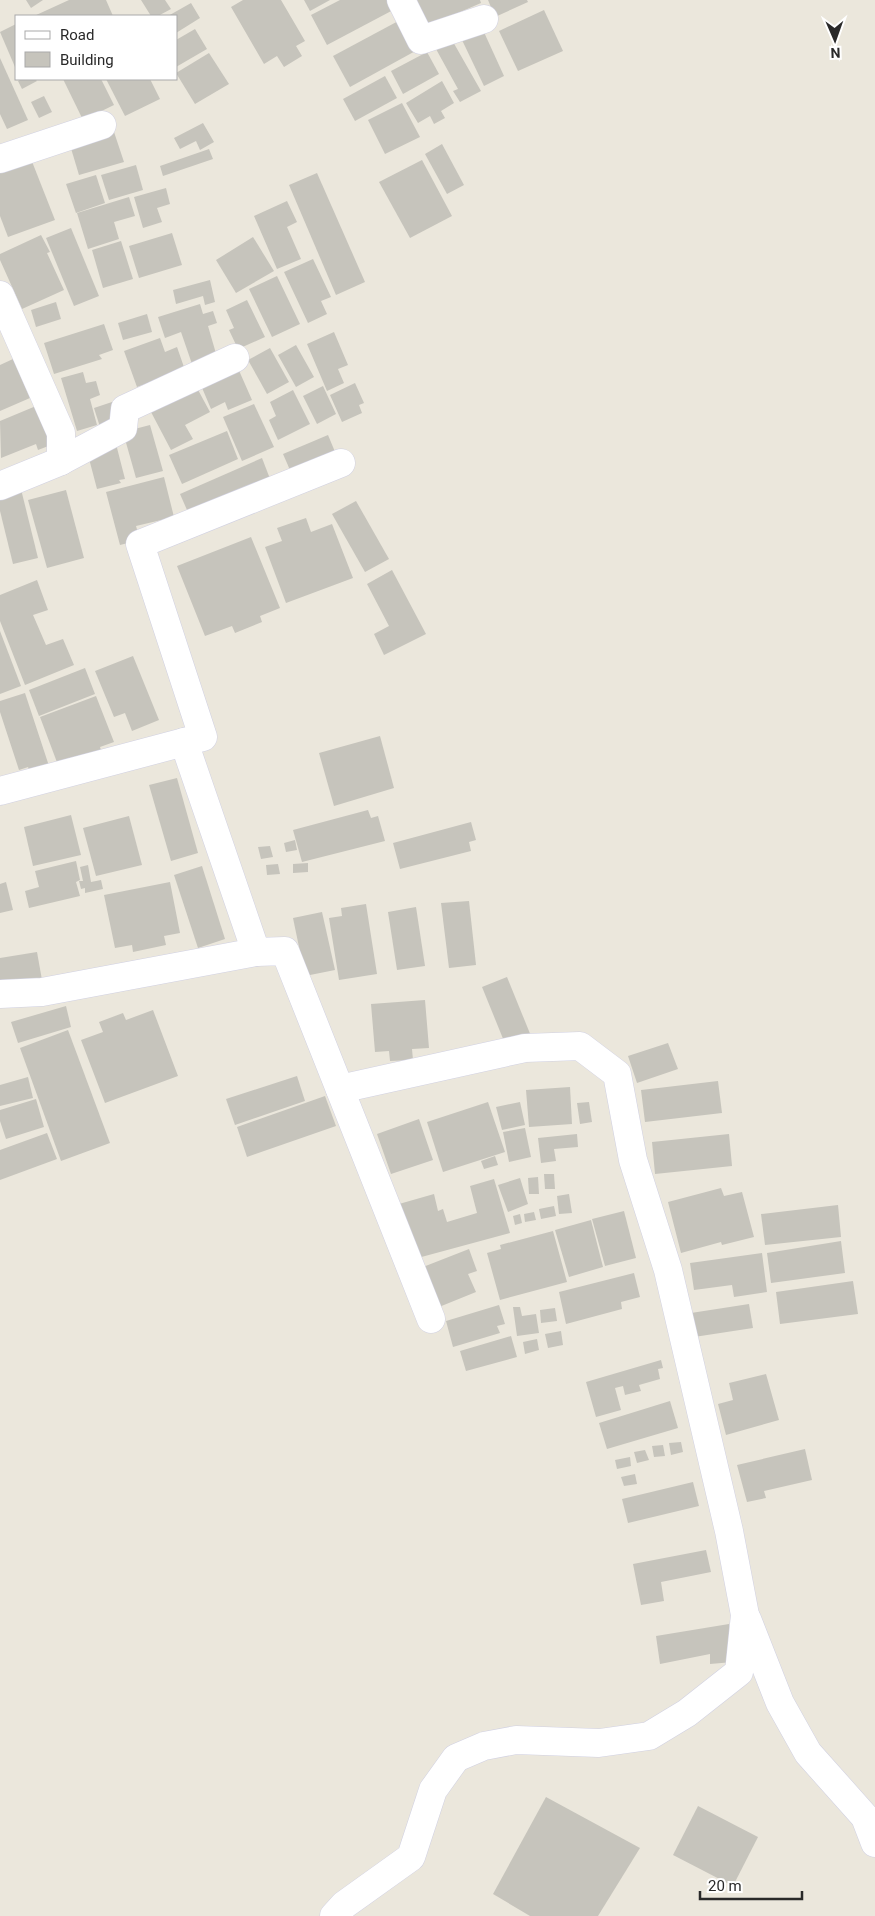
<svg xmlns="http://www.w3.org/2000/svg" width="875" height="1916" font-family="Roboto,sans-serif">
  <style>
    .building { fill: #c6c4bc }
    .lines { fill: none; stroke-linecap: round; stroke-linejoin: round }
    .minor-casing { stroke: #d1d1e2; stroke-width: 29 }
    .minor { stroke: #fff; stroke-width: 28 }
  </style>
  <rect width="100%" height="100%" fill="#ebe7dc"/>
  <g class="building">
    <polygon points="26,0 43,0 31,8"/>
    <polygon points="69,0 106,0 113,16 34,16"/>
    <polygon points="141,0 165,0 171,9 158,16 151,16"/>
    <polygon points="243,0 281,0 305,41 296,46 302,56 284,67 277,56 264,64 231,7"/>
    <polygon points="304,0 330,0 310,11"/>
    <polygon points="340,0 390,0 395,9 327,45 311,15"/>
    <polygon points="417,0 480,0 481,3 428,26"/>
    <polygon points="488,0 527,0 528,2 495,17"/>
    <polygon points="191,3 200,18 176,33 176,16 168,16"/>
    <polygon points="544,10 563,51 518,71 499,31"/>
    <polygon points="402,19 419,49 350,87 333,56"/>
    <polygon points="16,24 16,66 15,67 0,32"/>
    <polygon points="195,29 207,49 176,67 176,40"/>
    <polygon points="483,30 504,76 484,86 462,40"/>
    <polygon points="452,40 481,91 460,102 453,91 458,89 436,49"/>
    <polygon points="427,52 439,74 403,94 391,71"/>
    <polygon points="209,53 229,84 195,104 176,73"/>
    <polygon points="0,58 28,120 7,129 0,114"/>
    <polygon points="385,76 397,98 355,121 343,99"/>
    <polygon points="22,79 35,79 37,81 22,89 18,81"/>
    <polygon points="63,79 101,79 114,105 83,120"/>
    <polygon points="106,79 150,79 160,99 125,116"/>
    <polygon points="442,81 454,103 441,111 445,118 434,124 430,116 418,123 406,103"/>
    <polygon points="44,96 52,112 39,118 31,102"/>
    <polygon points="402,103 420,137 385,154 368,120"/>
    <polygon points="203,123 214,142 200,150 196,141 180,149 174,138"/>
    <polygon points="114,132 124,162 79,175 70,145"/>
    <polygon points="442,144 464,185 447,194 425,154"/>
    <polygon points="209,149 213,159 163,176 160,166"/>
    <polygon points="31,159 55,220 8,237 0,216 0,170"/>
    <polygon points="422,160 452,216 410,238 379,182"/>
    <polygon points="136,165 143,190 109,200 101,175"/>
    <polygon points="317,173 365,282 336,295 289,185"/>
    <polygon points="96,175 105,203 76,213 66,184"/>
    <polygon points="166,188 170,204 157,208 162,222 143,228 134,197"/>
    <polygon points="129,197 135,216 114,222 119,239 88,249 77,213"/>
    <polygon points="287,201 297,222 287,227 301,259 277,269 254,216"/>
    <polygon points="71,228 99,296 74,306 46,238"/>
    <polygon points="172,233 182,265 139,278 129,246"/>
    <polygon points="41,235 50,252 47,253 64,290 22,309 0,260 0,254"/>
    <polygon points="253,237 274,271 236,293 216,260"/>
    <polygon points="121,241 133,279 103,288 92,250"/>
    <polygon points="313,259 331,297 321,301 327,314 308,323 284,272"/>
    <polygon points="277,276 300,324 272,337 249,289"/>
    <polygon points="210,280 215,302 205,305 203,296 176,304 173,290"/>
    <polygon points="247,300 265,337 238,349 229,330 234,328 226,310"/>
    <polygon points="56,302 61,319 36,327 31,310"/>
    <polygon points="200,304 203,314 213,311 217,323 208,326 217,357 192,364 181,332 165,338 158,317"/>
    <polygon points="147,314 152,332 123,340 118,323"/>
    <polygon points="104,324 113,350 99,355 102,359 54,374 44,343"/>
    <polygon points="334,332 348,365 338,369 344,383 327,391 307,344"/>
    <polygon points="160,338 165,352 177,347 185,370 137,387 124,351"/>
    <polygon points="296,345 314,377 296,387 278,355"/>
    <polygon points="270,348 289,382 267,394 248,360"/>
    <polygon points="13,359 30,398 0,411 0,365"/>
    <polygon points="237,366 252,400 228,410 225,402 211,409 200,383"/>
    <polygon points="83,372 86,383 96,381 100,395 90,399 97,425 77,431 61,378"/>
    <polygon points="355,383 364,403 359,405 362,413 342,422 330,395"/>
    <polygon points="323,386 336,414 317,424 303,396"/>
    <polygon points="197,388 210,412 185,425 193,439 171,450 151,412"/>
    <polygon points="293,390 310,424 278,440 269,420 276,416 270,402"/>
    <polygon points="112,402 117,422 100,427 94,408"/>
    <polygon points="254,404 274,447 242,461 223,417"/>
    <polygon points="36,406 51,445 38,450 36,444 1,458 0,421"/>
    <polygon points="150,425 163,471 136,478 123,432"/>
    <polygon points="227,431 238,459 182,484 169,455"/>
    <polygon points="328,435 338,459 293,477 283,454"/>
    <polygon points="116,444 125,479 119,480 121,483 97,489 87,451"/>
    <polygon points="262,458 272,484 191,519 180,494"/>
    <polygon points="164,477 174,517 136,526 140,540 120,545 106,492"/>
    <polygon points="20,485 38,558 13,564 0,511 0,490"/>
    <polygon points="66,490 84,558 47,568 28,500"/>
    <polygon points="356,501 389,559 365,572 332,514"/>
    <polygon points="306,518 311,532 332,524 353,578 286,603 265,547 282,541 277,528"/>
    <polygon points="251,537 280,608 260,616 262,622 235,633 232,626 205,636 177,566"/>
    <polygon points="392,570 426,634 384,655 374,634 389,626 367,584"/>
    <polygon points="37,580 48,610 33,615 46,645 63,639 74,665 25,685 0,621 0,595"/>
    <polygon points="0,631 21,686 0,694"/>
    <polygon points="133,656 159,720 132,731 125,713 114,717 95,671"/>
    <polygon points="85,668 95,694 39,716 29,690"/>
    <polygon points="25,693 50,769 31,775 28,767 19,770 0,712 0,701"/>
    <polygon points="96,696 114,742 100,747 103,756 58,765 40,717"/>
    <polygon points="380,736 394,788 334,806 319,753"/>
    <polygon points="177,778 198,853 171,861 149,785"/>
    <polygon points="368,810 371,818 378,816 385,841 302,862 293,830"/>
    <polygon points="71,815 81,855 33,866 24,827"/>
    <polygon points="129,816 142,865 96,876 83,828"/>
    <polygon points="471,822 476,840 469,842 471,851 400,869 393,843"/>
    <polygon points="295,840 297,850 286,852 284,843"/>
    <polygon points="270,846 273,857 261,859 258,847"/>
    <polygon points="76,861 80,880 76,882 80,896 29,908 25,891 39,887 35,871"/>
    <polygon points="308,863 308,872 293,873 293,864"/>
    <polygon points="278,864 280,874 267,875 266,865"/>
    <polygon points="88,865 91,882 101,880 103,889 85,893 85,888 81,889 79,881 83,881 80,867"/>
    <polygon points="202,866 225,939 198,948 174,875"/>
    <polygon points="6,882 13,910 0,913 0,884"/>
    <polygon points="170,882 180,933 164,936 166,945 133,952 132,945 115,948 104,895"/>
    <polygon points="469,901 476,965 449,968 441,903"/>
    <polygon points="366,904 377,974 339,980 329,918 342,916 341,908"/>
    <polygon points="416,907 425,966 397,970 388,912"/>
    <polygon points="322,912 335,970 305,976 293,918"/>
    <polygon points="37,952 42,980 0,987 0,958"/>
    <polygon points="507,977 533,1041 508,1051 482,987"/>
    <polygon points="425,1000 429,1048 412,1049 413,1060 390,1061 389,1051 375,1052 371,1004"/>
    <polygon points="66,1006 71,1027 18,1043 11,1022"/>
    <polygon points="153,1010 178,1076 105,1103 81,1040 103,1032 99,1022 123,1013 126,1020"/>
    <polygon points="68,1030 110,1143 61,1161 20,1048"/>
    <polygon points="668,1043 678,1069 637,1083 628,1056"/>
    <polygon points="297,1076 305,1101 235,1125 226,1099"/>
    <polygon points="28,1077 33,1098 0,1106 0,1085"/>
    <polygon points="718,1081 722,1113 645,1122 641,1090"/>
    <polygon points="570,1087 572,1124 529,1127 526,1090"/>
    <polygon points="325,1096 336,1126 247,1157 237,1127"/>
    <polygon points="36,1099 44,1127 6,1139 0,1121 0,1110"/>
    <polygon points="488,1102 505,1152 443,1172 427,1122"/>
    <polygon points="520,1102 525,1125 502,1130 496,1107"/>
    <polygon points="589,1102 592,1122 580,1124 577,1103"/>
    <polygon points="419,1119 433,1160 391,1174 377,1134"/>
    <polygon points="525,1128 531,1157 509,1162 503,1132"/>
    <polygon points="47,1133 57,1159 0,1180 0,1150"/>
    <polygon points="577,1134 578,1147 554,1149 556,1161 541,1163 538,1138"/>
    <polygon points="729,1134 732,1166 655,1174 652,1142"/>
    <polygon points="495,1156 498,1165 484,1169 481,1161"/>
    <polygon points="544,1174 554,1174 555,1189 545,1189"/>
    <polygon points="538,1177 539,1194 529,1194 528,1178"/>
    <polygon points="520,1178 528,1204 508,1212 498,1185"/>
    <polygon points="494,1179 510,1233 414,1259 399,1204 434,1194 438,1211 443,1209 447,1222 477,1213 470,1186"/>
    <polygon points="721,1188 724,1196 742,1192 754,1237 722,1245 721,1242 681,1253 668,1202"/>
    <polygon points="569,1194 572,1213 559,1214 557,1196"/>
    <polygon points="838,1205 841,1237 765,1245 761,1214"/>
    <polygon points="554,1206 556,1216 541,1219 539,1209"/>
    <polygon points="624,1211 636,1258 605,1266 592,1219"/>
    <polygon points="534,1212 536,1220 525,1222 524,1214"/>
    <polygon points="520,1214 522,1223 515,1225 513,1216"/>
    <polygon points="591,1220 603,1267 569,1277 555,1230"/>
    <polygon points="553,1231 567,1282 500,1300 487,1253 501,1249 500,1245"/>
    <polygon points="841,1241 845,1273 771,1283 767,1253"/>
    <polygon points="469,1249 477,1271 468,1274 476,1292 439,1307 423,1267"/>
    <polygon points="762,1253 767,1292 734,1297 732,1285 694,1290 690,1263"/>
    <polygon points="634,1273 640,1297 621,1302 622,1309 566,1324 559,1292"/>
    <polygon points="853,1281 858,1314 780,1324 776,1292"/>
    <polygon points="749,1304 753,1328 694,1337 691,1313"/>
    <polygon points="499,1305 505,1324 497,1326 500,1333 453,1347 446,1321"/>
    <polygon points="513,1307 520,1307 522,1316 536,1314 539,1333 517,1336"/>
    <polygon points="555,1308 557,1321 541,1323 540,1310"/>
    <polygon points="561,1331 563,1345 548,1348 545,1334"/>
    <polygon points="511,1336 517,1357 466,1371 460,1351"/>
    <polygon points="537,1339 539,1350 525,1354 523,1342"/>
    <polygon points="661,1360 663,1368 658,1369 660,1379 639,1385 641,1391 625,1395 623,1386 615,1388 621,1410 596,1417 586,1382"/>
    <polygon points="766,1374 779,1420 726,1435 718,1404 733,1400 729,1383"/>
    <polygon points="670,1401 678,1428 607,1449 599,1423"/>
    <polygon points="681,1442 683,1452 671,1455 669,1443"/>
    <polygon points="663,1445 665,1456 654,1457 652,1446"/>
    <polygon points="805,1449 812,1480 764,1491 766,1498 747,1502 737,1465"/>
    <polygon points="645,1450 649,1460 637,1463 634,1452"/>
    <polygon points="630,1457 631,1466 617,1469 615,1460"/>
    <polygon points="635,1474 637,1484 624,1486 621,1477"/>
    <polygon points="693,1482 699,1506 628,1523 622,1499"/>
    <polygon points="706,1550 711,1572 661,1582 664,1601 641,1605 633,1564"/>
    <polygon points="729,1624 733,1662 710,1664 710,1654 660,1664 656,1636"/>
    <polygon points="546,1797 640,1848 598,1916 530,1916 493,1894"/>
    <polygon points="698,1806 758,1837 733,1886 673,1855"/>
  </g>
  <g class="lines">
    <g class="minor-casing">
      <g id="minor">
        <polyline points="401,0 421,40 484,19"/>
        <polyline points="0,159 102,125"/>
        <polyline points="0,295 61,433 61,461"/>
        <polyline points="0,486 61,461 123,428 125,409 235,358"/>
        <polyline points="0,791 203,737 140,544 341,463"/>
        <polyline points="256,952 285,951 431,1319"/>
        <polyline points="0,994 42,992 256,952 184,742"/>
        <polyline points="747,1619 780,1703 808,1753 865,1817 875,1843"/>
        <polyline points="334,1916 344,1905 411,1857 433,1790 456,1758 484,1746 516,1740 599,1743 649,1736 687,1713 739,1672 745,1615 729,1531 668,1270 633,1160 617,1074 580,1046 525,1048 340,1089"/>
      </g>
    </g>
    <use href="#minor" class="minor"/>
  </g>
  <rect x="15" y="15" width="162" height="65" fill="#ffffff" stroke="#a9a9a9"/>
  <rect x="25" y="31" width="25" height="8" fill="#ffffff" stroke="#a9a9a9"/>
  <text x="60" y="40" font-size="15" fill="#292929">Road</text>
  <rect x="25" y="52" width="25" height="15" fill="#c6c4bc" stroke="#a9a9a9"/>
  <text x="60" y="65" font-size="15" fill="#292929">Building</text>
  <g transform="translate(835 40) rotate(178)" stroke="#ffffff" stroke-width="4" paint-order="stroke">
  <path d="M0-4L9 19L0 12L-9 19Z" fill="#292929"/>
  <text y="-8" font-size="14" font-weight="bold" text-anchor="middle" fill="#292929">N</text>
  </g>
  <path d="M700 1891v8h102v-8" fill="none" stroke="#292929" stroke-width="2.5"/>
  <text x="708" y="1891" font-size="15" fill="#292929" stroke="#ffffff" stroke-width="4" paint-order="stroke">20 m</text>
</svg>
